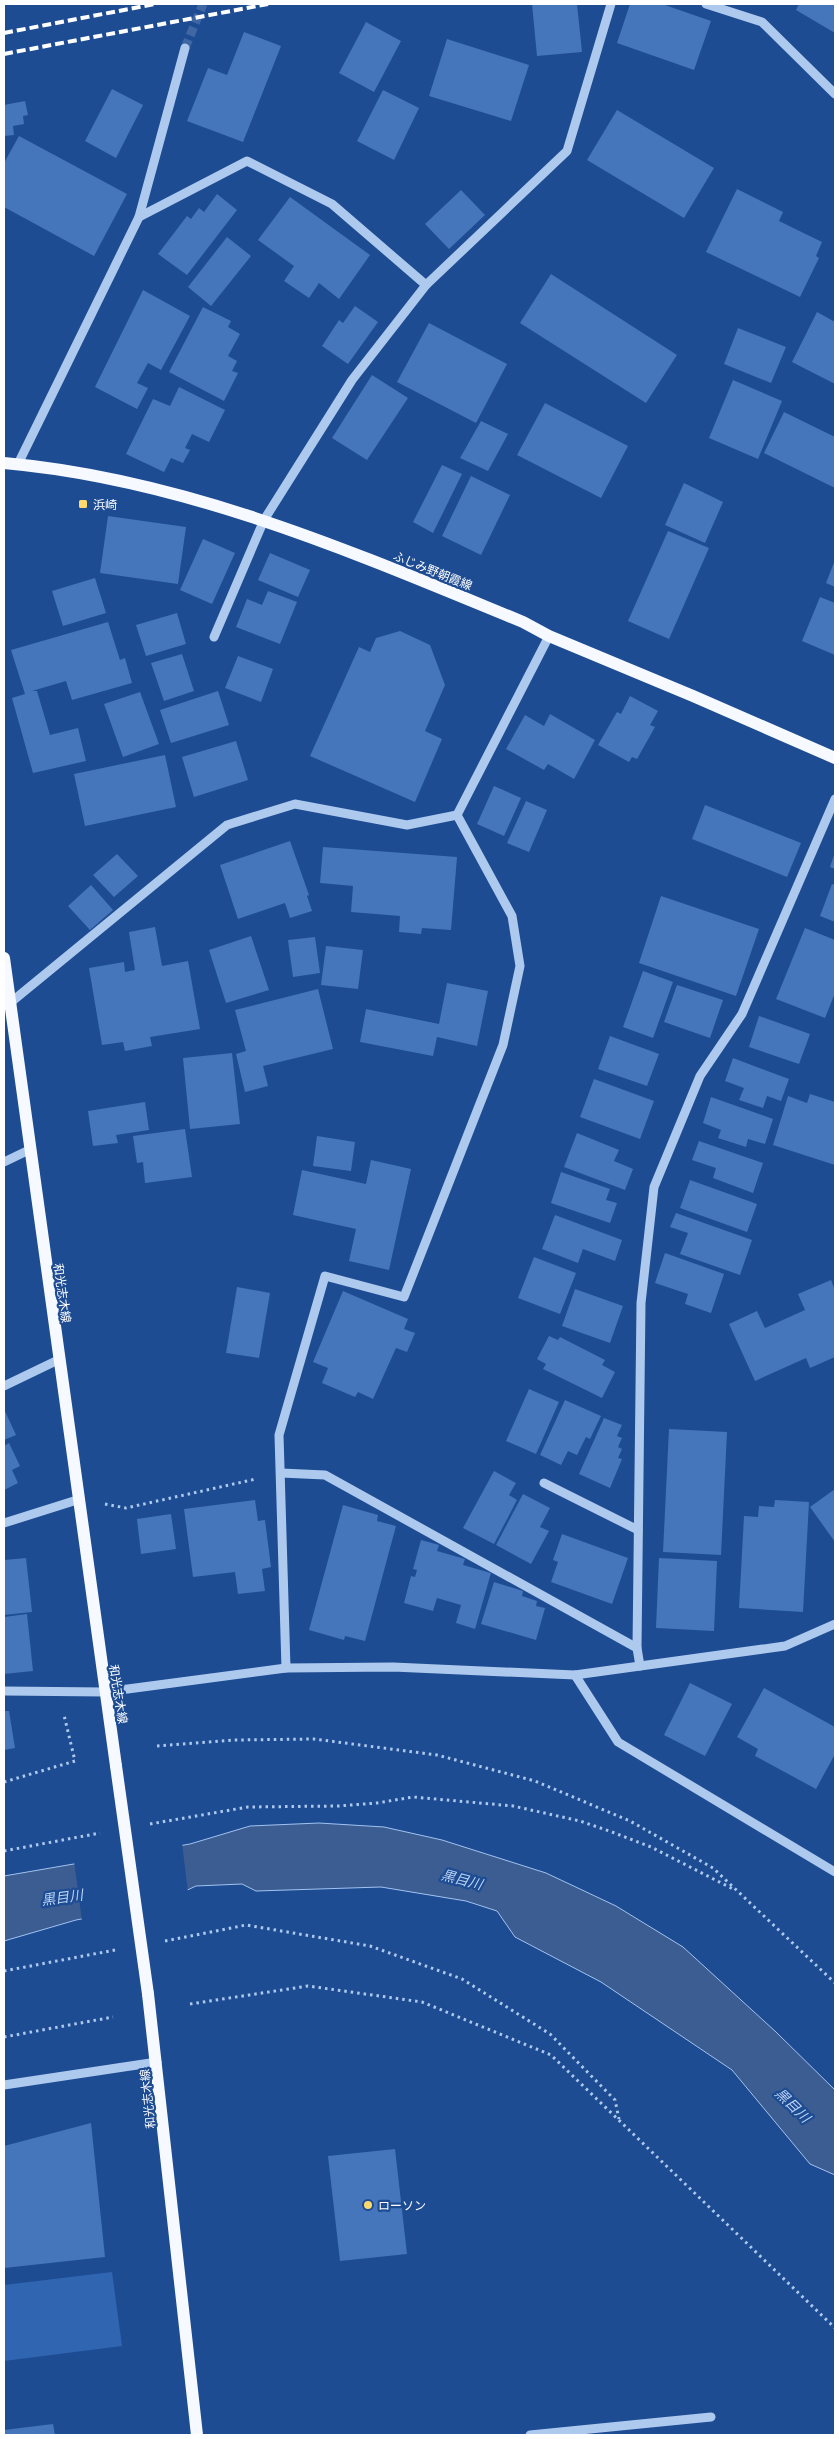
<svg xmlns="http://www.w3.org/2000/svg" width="839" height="2439" font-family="Barlow,'Noto Sans JP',sans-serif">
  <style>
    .green { fill: #3065b1 }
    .water { fill: #3c5d91; stroke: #a2c3f0 }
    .pier { fill: #1d4c93 }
    .building { fill: #4575ba }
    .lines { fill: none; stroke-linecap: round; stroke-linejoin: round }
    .minor-tunnel { stroke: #3f67a3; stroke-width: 9; stroke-dasharray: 9 4.5; stroke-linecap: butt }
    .path { stroke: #aec9ee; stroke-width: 3; stroke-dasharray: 2.5 4; stroke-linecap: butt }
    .minor { stroke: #aec9ee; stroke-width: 9 }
    .major { stroke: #f6f9ff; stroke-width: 12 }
    .rail { stroke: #fff; stroke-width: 4; stroke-dasharray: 9 4; stroke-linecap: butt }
    .major-bridge { stroke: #f6f9ff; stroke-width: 12 }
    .poi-dot { fill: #feda6d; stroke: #1d4c93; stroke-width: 2 }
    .labels { text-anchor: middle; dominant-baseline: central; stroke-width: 4.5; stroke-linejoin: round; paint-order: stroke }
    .poi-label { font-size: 12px; fill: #fff; stroke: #1d4c93; text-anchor: start }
    .street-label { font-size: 12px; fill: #fff; stroke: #1d4c93 }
    .water-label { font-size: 14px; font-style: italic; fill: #bbd3f5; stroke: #1d4c93 }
  </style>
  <rect width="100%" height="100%" fill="#1d4c93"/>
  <polygon class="green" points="112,2272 122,2346 4,2361 4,2285"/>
  <polygon class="water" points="319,1823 384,1827 442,1840 546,1873 616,1906 683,1947 776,2032 835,2090 835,2175 810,2164 732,2070 601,1982 515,1937 497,1911 466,1901 381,1887 256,1891 242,1884 196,1886 153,1906 76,1920 4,1941 4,1876 190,1844 250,1826"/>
  <polygon class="pier" points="182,1843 188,1892 153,1909 82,1921 74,1861"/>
  <g class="building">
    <polygon points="532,4 577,4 582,52 537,56"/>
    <polygon points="630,4 662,4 711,21 694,70 617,43"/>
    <polygon points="799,4 835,4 835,33 796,10"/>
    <polygon points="366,22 401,41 374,92 339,73"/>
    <polygon points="244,32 281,46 243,142 187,121 208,68 227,75"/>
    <polygon points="447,39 529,65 511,121 429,96"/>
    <polygon points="112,89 143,105 116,158 85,141"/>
    <polygon points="383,90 419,108 394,160 357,141"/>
    <polygon points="25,101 28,115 23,116 24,124 13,126 14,135 4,136 4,105"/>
    <polygon points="617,110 714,168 684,218 587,160"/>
    <polygon points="19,136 127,194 94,256 4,207 4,163"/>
    <polygon points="737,189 783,212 779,221 822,242 816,256 819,258 800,297 706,252"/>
    <polygon points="461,190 485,215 449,249 425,224"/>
    <polygon points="217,194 237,210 187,275 158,254 187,216 191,219 199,208 204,212"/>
    <polygon points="290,197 370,255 339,299 319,283 309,298 284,281 294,266 258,240"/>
    <polygon points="227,237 251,256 211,306 188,287"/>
    <polygon points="551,274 677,355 646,403 520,323"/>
    <polygon points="143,290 190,316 161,370 148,363 137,383 148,388 137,409 95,387"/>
    <polygon points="355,306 378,322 348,364 322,346 339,320 343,323"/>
    <polygon points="203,307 231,321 228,327 240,334 228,356 237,361 232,371 238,373 224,401 169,372"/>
    <polygon points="817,312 835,322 835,384 792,362"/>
    <polygon points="429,323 507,364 476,423 397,382"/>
    <polygon points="738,328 786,347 771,383 724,364"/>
    <polygon points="372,375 408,398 367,460 332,438"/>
    <polygon points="733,380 782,401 758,459 709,438"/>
    <polygon points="179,387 225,410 209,442 192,434 185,448 190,450 183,463 171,458 164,472 126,454 153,399 170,406"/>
    <polygon points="545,403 628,446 601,498 517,455"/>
    <polygon points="784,412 835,437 835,488 764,453"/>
    <polygon points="481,421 508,434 488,471 460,458"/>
    <polygon points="442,465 462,474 433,533 413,522"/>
    <polygon points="471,476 510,495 481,555 442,536"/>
    <polygon points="684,483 723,502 705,543 665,525"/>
    <polygon points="108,516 186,527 178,584 100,573"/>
    <polygon points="668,531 709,548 669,639 628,621"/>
    <polygon points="203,539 235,553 212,604 180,590"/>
    <polygon points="270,553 310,570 298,597 258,580"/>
    <polygon points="835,560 835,587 826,583"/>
    <polygon points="95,578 106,613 63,626 52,591"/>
    <polygon points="268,591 297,602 280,644 236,627 247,599 262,605"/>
    <polygon points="820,597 835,603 835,655 802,641"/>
    <polygon points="177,613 186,644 146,656 136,625"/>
    <polygon points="108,622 120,660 125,658 132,683 72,700 66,681 32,691 37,691 50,735 78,728 86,761 33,773 12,698 25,694 11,650"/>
    <polygon points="400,631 430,645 445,685 425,731 442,739 415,802 310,756 359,647 370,652 376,638"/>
    <polygon points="182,654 194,691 164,701 151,663"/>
    <polygon points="238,656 273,669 261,702 225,688"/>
    <polygon points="218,691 229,725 171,743 160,710"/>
    <polygon points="140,692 159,744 123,757 104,704"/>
    <polygon points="630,696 658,711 650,725 655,727 637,759 632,757 629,762 598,745 617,712 621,714"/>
    <polygon points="550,714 595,740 574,779 548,764 544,770 506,749 525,715 544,726"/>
    <polygon points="236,741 248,780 194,797 182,757"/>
    <polygon points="165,755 176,807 85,826 74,774"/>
    <polygon points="494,786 521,798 504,836 477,824"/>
    <polygon points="526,801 547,810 529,852 507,843"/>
    <polygon points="705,805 801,843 787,877 692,839"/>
    <polygon points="290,841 309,895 307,896 312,911 290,918 285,903 238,919 220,865"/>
    <polygon points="323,847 457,857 451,930 422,928 421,934 399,932 400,916 351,912 353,886 320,883"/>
    <polygon points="835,852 835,869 830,867"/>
    <polygon points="117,854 138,876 114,897 93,875"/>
    <polygon points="832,884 835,885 835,922 820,916"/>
    <polygon points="91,885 113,910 90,930 68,906"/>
    <polygon points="661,896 759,929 736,996 639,963"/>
    <polygon points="155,927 162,966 188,961 200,1029 150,1037 152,1046 125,1051 123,1042 102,1045 89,968 124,962 125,972 135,970 129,932"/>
    <polygon points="805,928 835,940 835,993 825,1018 776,999"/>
    <polygon points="251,936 269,990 226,1003 209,950"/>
    <polygon points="315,937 320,973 293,977 288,940"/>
    <polygon points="326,946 363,950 358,989 321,985"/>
    <polygon points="643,971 673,982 653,1038 623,1027"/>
    <polygon points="447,983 488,991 477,1046 437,1037 433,1056 360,1042 366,1009 439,1024"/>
    <polygon points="677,985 723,1000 710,1038 664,1022"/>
    <polygon points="318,989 333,1049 263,1066 268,1086 245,1092 236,1054 246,1051 235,1010"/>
    <polygon points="759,1016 810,1034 799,1064 749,1047"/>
    <polygon points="610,1036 659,1054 647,1086 598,1069"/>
    <polygon points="232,1053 240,1124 190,1129 183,1058"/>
    <polygon points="733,1058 789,1079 781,1101 767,1096 763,1108 739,1100 744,1088 725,1081"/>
    <polygon points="594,1079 654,1101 640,1139 580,1117"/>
    <polygon points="810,1094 835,1102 835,1165 773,1145 788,1096 807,1103"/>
    <polygon points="711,1097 773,1119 765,1144 748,1139 746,1147 718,1138 721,1130 703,1123"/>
    <polygon points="145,1102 149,1130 116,1135 118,1143 93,1146 88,1111"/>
    <polygon points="185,1129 192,1177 145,1183 143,1162 137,1163 133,1136"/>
    <polygon points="577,1133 619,1150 614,1161 633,1169 625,1190 564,1167"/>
    <polygon points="317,1136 355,1142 351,1171 313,1166"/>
    <polygon points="699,1141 763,1163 753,1193 713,1178 716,1168 692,1160"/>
    <polygon points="371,1160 411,1169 389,1270 349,1261 356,1229 293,1215 302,1170 366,1184"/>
    <polygon points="561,1172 610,1189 606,1200 617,1203 610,1223 551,1203"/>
    <polygon points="690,1180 757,1204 747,1232 680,1208"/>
    <polygon points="676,1213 752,1240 740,1275 680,1254 688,1233 670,1227"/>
    <polygon points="555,1215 622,1240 615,1261 583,1249 578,1263 542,1249"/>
    <polygon points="665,1253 724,1274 711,1313 685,1304 688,1294 655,1283"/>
    <polygon points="534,1257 576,1273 560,1314 518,1298"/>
    <polygon points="831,1280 835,1290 835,1357 810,1368 806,1358 755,1381 729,1324 757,1311 765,1328 805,1310 798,1294"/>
    <polygon points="237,1287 270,1293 259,1358 226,1353"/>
    <polygon points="575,1289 623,1306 610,1343 562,1326"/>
    <polygon points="343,1291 408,1319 404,1329 415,1333 407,1352 396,1348 373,1399 358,1392 355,1397 322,1383 328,1368 313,1362"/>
    <polygon points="549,1336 558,1340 560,1337 605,1360 602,1365 615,1372 602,1398 543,1369 546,1364 537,1359"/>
    <polygon points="529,1389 559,1402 536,1454 506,1441"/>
    <polygon points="565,1400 601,1416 590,1439 586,1437 577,1455 568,1451 561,1465 540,1455"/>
    <polygon points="4,1409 16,1435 4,1440"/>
    <polygon points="604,1418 622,1425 617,1436 622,1438 618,1447 622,1449 618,1458 622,1459 610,1488 579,1474"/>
    <polygon points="669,1429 727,1432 721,1555 663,1552"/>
    <polygon points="9,1443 20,1466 12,1470 18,1483 4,1490 4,1446"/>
    <polygon points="494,1471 516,1483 509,1495 517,1500 494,1544 463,1528"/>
    <polygon points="835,1489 835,1542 810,1507"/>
    <polygon points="523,1494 550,1508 540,1527 549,1531 531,1564 496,1545"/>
    <polygon points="255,1500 258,1521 265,1520 271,1567 262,1569 265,1591 238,1594 235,1572 193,1577 184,1509"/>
    <polygon points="775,1500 809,1502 803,1612 739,1608 744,1516 758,1517 759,1506 774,1507"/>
    <polygon points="343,1505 378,1515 377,1521 396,1526 365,1641 345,1636 344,1640 309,1630"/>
    <polygon points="171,1514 176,1549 141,1554 137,1519"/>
    <polygon points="562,1534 628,1558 612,1604 551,1582 558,1562 553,1560"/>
    <polygon points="421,1540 439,1545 437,1551 465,1559 463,1565 491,1573 475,1629 456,1623 461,1605 437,1598 433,1611 404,1603 411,1576 415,1577 417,1570 413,1569"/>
    <polygon points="26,1558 32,1612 4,1615 4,1560"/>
    <polygon points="659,1558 717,1561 714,1631 656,1628"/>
    <polygon points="494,1582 523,1591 522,1596 537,1601 536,1606 545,1608 536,1640 481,1624"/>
    <polygon points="27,1614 33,1671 4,1674 4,1617"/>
    <polygon points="690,1683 732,1704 705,1756 664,1735"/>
    <polygon points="764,1688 835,1727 835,1754 816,1789 755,1756 758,1749 737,1737"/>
    <polygon points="4,1711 9,1711 15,1748 4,1750"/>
    <polygon points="91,2123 105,2257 4,2268 4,2146"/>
    <polygon points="395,2149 407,2254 340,2261 328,2156"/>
    <polygon points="53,2424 55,2435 4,2435 4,2430"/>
  </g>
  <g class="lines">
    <polyline class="minor-tunnel" points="185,48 203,4"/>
    <g class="path">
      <polyline points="105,1504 126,1508 256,1479"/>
      <polyline points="157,1746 234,1740 314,1739 437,1755 535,1781 630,1821 713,1868 835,1983"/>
      <polyline points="4,1782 75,1761 64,1715"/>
      <polyline points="150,1824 248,1807 338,1806 377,1803 413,1797 513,1806 580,1821 612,1832 651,1847 733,1889"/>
      <polyline points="4,1851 100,1833"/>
      <polyline points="165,1941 246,1925 370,1946 462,1979 550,2034 615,2100 619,2119"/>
      <polyline points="4,1971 115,1950"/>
      <polyline points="190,2004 308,1986 422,2002 551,2055 835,2328"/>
      <polyline points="4,2037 113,2017"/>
    </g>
    <g class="minor">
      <polyline points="706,4 762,22 835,94"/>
      <polyline points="139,217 247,161 332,204 426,285"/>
      <polyline points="18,464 139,217 185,48"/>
      <polyline points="214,637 264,520 352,380 426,285 567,151 611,4"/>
      <polyline points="10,1003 227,825 295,804 407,825 457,815 549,636"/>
      <polyline points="4,1162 29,1150"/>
      <polyline points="4,1386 58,1360"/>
      <polyline points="281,1473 325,1475 637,1648"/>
      <polyline points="544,1483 638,1530"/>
      <polyline points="4,1523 77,1500"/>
      <polyline points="640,1666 637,1648 641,1303 654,1187 700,1076 742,1014 835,799"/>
      <polyline points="286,1668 279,1435 325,1276 404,1297 503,1045 520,966 512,916 457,815"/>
      <polyline points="575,1675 618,1742 835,1872"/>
      <polyline points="4,1691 105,1692 286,1668 393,1667 575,1675 785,1646 835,1624"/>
      <polyline points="4,2085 157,2062"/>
      <polyline points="530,2435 711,2417"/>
    </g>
    <g class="major">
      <path d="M4,463C186,479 355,553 523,622L549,636L693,696L835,758"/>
      <polyline points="4,958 116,1766"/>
      <polyline points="148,1994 197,2435"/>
    </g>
    <g class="rail">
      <polyline points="4,33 155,4"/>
      <polyline points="4,54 268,4"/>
    </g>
    <polyline class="major-bridge" points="116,1766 148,1994"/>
  </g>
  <g class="poi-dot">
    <rect x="78" y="499" width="10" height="10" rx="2.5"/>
    <circle cx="368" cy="2205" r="5"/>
  </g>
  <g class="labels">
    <g class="poi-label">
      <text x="93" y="504">浜崎</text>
      <text x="378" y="2205">ローソン</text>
    </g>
    <g class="street-label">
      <text transform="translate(433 570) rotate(22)">ふじみ野朝霞線</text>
      <text transform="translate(63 1293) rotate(82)">和光志木線</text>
      <text transform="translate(119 1694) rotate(81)">和光志木線</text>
      <text transform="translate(147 2099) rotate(-96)">和光志木線</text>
    </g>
    <g class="water-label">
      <text transform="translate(462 1879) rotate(15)">黒目川</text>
      <text transform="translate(62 1897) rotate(-8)">黒目川</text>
      <text transform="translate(793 2105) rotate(44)">黒目川</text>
    </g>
  </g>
  <rect width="839" height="2439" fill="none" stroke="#ffffff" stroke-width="10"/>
</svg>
